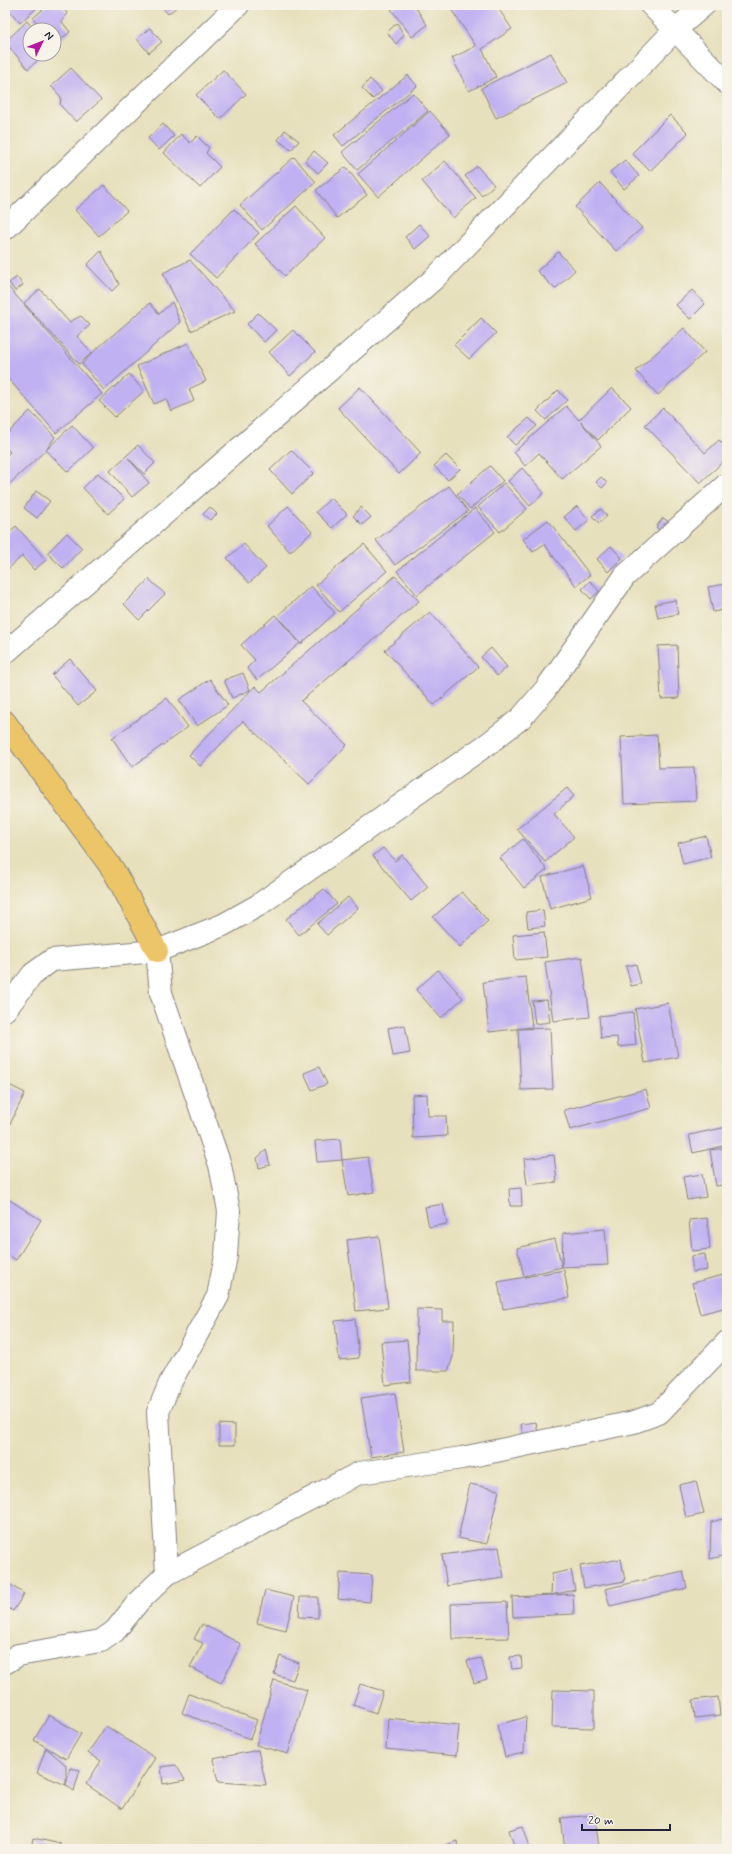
<svg xmlns="http://www.w3.org/2000/svg" width="732" height="1854" font-family="Mynerve,sans-serif">
  <style>
    .building { fill: #c0b1f2 }
    .lines { fill: none; stroke-linecap: round; stroke-linejoin: round }
    .minor-casing { stroke: #84817c; stroke-width: 24 }
    .major-casing { stroke: #84817c; stroke-width: 24 }
    .minor { stroke: #fff; stroke-width: 22 }
    .major { stroke: #edc569; stroke-width: 22 }
  </style>
  <rect width="100%" height="100%" fill="#f7f3e8"/>
  <filter id="ink" filterUnits="userSpaceOnUse"><feTurbulence type="fractalNoise" baseFrequency=".025" numOctaves="2"/><feDisplacementMap in="SourceGraphic" scale="8" xChannelSelector="R" yChannelSelector="G"/><feConvolveMatrix kernelMatrix="1 2 1 2 8 2 1 2 1" color-interpolation-filters="sRGB"/></filter>
  <filter id="wash" filterUnits="userSpaceOnUse"><feTurbulence type="fractalNoise" baseFrequency=".012" numOctaves="4" result="noise"/><feDisplacementMap in="SourceGraphic" scale="16" xChannelSelector="R" yChannelSelector="G"/><feGaussianBlur stdDeviation="0.9" result="paint"/><feColorMatrix in="noise" values="0 0 0 0 0 0 0 0 0 0 0 0 0 0 0 0 0 1.4 0 .05"/><feComposite in="paint" operator="in"/></filter>
  <g filter="url(#wash)">
    <rect width="100%" height="100%" fill="#e7e0bc"/>
    <g id="blocks">
      <g class="building">
        <polygon points="5,5 40,5 20,23"/>
        <polygon points="48,5 60,5 67,13 62,22 70,32 55,44 54,30 43,30 33,18"/>
        <polygon points="160,5 179,5 168,14"/>
        <polygon points="397,5 414,5 427,25 412,37 391,9"/>
        <polygon points="448,5 496,5 512,29 482,49 496,77 469,91 452,58 476,46"/>
        <polygon points="27,21 34,30 30,30 30,54 45,54 28,69 5,42"/>
        <polygon points="397,23 404,35 396,44 387,32"/>
        <polygon points="150,28 162,42 149,53 137,39"/>
        <polygon points="551,53 567,83 496,118 481,88"/>
        <polygon points="71,68 101,100 76,122 60,105 61,97 51,86"/>
        <polygon points="223,70 246,94 220,119 196,95"/>
        <polygon points="408,75 417,86 343,146 334,135"/>
        <polygon points="370,79 382,91 373,99 362,88"/>
        <polygon points="413,93 428,111 357,170 342,152"/>
        <polygon points="430,111 450,134 378,197 358,174"/>
        <polygon points="670,115 688,133 650,171 632,153"/>
        <polygon points="163,124 174,136 159,150 148,138"/>
        <polygon points="285,130 299,141 291,150 278,140"/>
        <polygon points="181,134 190,143 197,136 209,148 206,153 220,167 200,188 164,153"/>
        <polygon points="314,151 328,163 318,173 305,161"/>
        <polygon points="294,157 316,182 262,230 240,205"/>
        <polygon points="625,160 639,176 624,189 610,172"/>
        <polygon points="445,161 476,198 453,218 422,181"/>
        <polygon points="477,166 494,185 482,196 465,176"/>
        <polygon points="346,167 367,195 337,218 316,190"/>
        <polygon points="600,183 642,228 616,251 575,207"/>
        <polygon points="104,185 127,211 99,236 75,210"/>
        <polygon points="296,206 325,238 285,276 255,244"/>
        <polygon points="234,209 259,233 216,278 190,254"/>
        <polygon points="419,224 430,236 415,249 405,237"/>
        <polygon points="101,251 119,284 112,291 87,265"/>
        <polygon points="558,252 575,270 555,289 537,271"/>
        <polygon points="190,260 235,311 191,331 163,273"/>
        <polygon points="17,277 23,285 15,291 9,283"/>
        <polygon points="5,283 102,394 56,433 5,375"/>
        <polygon points="40,289 69,322 81,316 90,325 77,336 92,353 79,364 24,303"/>
        <polygon points="692,290 705,304 690,319 676,305"/>
        <polygon points="172,302 180,322 104,390 82,364 92,353 150,303 159,314"/>
        <polygon points="258,313 276,330 264,342 247,324"/>
        <polygon points="481,318 496,333 469,359 454,345"/>
        <polygon points="684,328 705,352 658,395 636,371"/>
        <polygon points="293,330 315,352 290,376 269,352"/>
        <polygon points="188,343 206,381 189,389 194,401 171,411 166,399 154,404 137,366"/>
        <polygon points="129,374 144,391 115,417 99,401"/>
        <polygon points="360,387 421,453 399,474 338,408"/>
        <polygon points="612,388 631,407 598,440 581,422 601,446 562,479 539,453 525,466 514,452 566,406 579,420"/>
        <polygon points="558,390 567,400 546,420 537,411"/>
        <polygon points="663,408 705,453 719,440 727,448 727,458 700,483 645,425"/>
        <polygon points="30,411 55,437 46,450 5,488 5,457 10,452 5,447 5,436"/>
        <polygon points="529,418 537,426 515,445 507,437"/>
        <polygon points="72,425 93,448 68,472 46,450"/>
        <polygon points="138,445 155,463 144,474 128,458 149,483 132,497 110,471"/>
        <polygon points="291,450 314,473 292,494 270,470"/>
        <polygon points="446,455 460,469 448,480 434,466"/>
        <polygon points="490,466 503,481 470,509 457,494"/>
        <polygon points="522,468 544,493 530,506 508,481"/>
        <polygon points="98,473 124,499 108,514 83,488"/>
        <polygon points="601,477 607,483 602,488 596,482"/>
        <polygon points="504,483 527,509 500,532 478,507"/>
        <polygon points="449,486 468,511 395,565 376,540"/>
        <polygon points="36,491 50,501 37,518 24,508"/>
        <polygon points="331,498 347,514 332,528 316,512"/>
        <polygon points="288,506 312,532 290,552 267,526"/>
        <polygon points="577,506 589,520 576,531 564,517"/>
        <polygon points="210,507 217,514 210,520 203,514"/>
        <polygon points="361,507 371,517 362,525 353,516"/>
        <polygon points="475,508 495,532 417,595 397,571"/>
        <polygon points="601,509 607,516 599,523 592,516"/>
        <polygon points="663,518 672,524 665,534 656,527"/>
        <polygon points="548,520 590,575 576,586 544,544 533,552 523,539"/>
        <polygon points="16,526 46,560 34,570 22,556 7,570 5,568 5,536"/>
        <polygon points="67,533 82,548 63,568 47,553"/>
        <polygon points="244,544 266,568 249,583 227,558"/>
        <polygon points="364,544 387,571 339,612 316,585"/>
        <polygon points="611,546 622,558 608,572 597,559"/>
        <polygon points="395,576 419,601 301,701 347,745 309,784 243,721 200,766 189,755 255,686 261,692"/>
        <polygon points="149,579 165,594 139,620 124,604"/>
        <polygon points="590,581 599,591 591,599 582,589"/>
        <polygon points="726,584 727,609 713,612 708,587"/>
        <polygon points="311,586 335,613 301,644 277,616"/>
        <polygon points="675,600 678,614 658,618 655,604"/>
        <polygon points="430,612 478,667 434,705 385,650"/>
        <polygon points="275,615 300,643 257,680 247,668 255,660 241,645"/>
        <polygon points="677,645 679,698 661,699 658,646"/>
        <polygon points="491,648 507,667 497,676 481,657"/>
        <polygon points="70,659 97,691 78,706 52,675"/>
        <polygon points="243,673 250,690 232,698 224,680"/>
        <polygon points="210,679 228,705 197,726 179,700"/>
        <polygon points="167,698 188,727 132,767 112,738"/>
        <polygon points="657,735 659,768 694,767 696,801 624,804 621,737"/>
        <polygon points="567,788 574,796 554,814 574,837 545,862 517,829"/>
        <polygon points="706,836 711,857 683,864 678,843"/>
        <polygon points="523,839 547,870 524,888 500,858"/>
        <polygon points="383,848 395,861 402,855 428,887 411,901 373,856"/>
        <polygon points="583,866 592,897 550,909 542,877"/>
        <polygon points="324,889 337,904 299,935 286,919"/>
        <polygon points="462,892 488,921 460,947 433,917"/>
        <polygon points="348,897 358,908 327,935 317,924"/>
        <polygon points="543,910 545,926 528,928 526,912"/>
        <polygon points="544,932 547,957 515,960 513,935"/>
        <polygon points="582,957 590,1017 553,1021 545,962"/>
        <polygon points="636,964 641,984 631,986 626,966"/>
        <polygon points="438,970 463,998 441,1018 416,990"/>
        <polygon points="526,977 532,1027 489,1032 483,982"/>
        <polygon points="547,1000 550,1022 535,1024 532,1001"/>
        <polygon points="668,1003 678,1057 645,1063 635,1009"/>
        <polygon points="633,1012 636,1045 618,1047 617,1037 601,1038 599,1016"/>
        <polygon points="405,1025 410,1053 393,1056 388,1028"/>
        <polygon points="550,1028 553,1089 521,1090 518,1029"/>
        <polygon points="319,1067 327,1084 312,1090 304,1073"/>
        <polygon points="5,1083 25,1093 10,1124 5,1122"/>
        <polygon points="646,1089 651,1108 570,1130 564,1110"/>
        <polygon points="427,1094 428,1116 446,1116 447,1136 413,1138 412,1095"/>
        <polygon points="727,1127 727,1145 693,1153 689,1135"/>
        <polygon points="340,1139 342,1160 317,1162 315,1141"/>
        <polygon points="727,1148 727,1206 726,1206 723,1185 716,1186 710,1150"/>
        <polygon points="266,1150 270,1165 259,1168 257,1158"/>
        <polygon points="554,1155 557,1182 527,1185 524,1159"/>
        <polygon points="368,1157 374,1192 348,1196 342,1160"/>
        <polygon points="702,1174 706,1197 687,1200 683,1177"/>
        <polygon points="521,1188 522,1206 510,1206 509,1189"/>
        <polygon points="5,1197 41,1220 16,1260 5,1253"/>
        <polygon points="443,1204 447,1224 429,1227 425,1207"/>
        <polygon points="707,1218 710,1249 692,1251 689,1220"/>
        <polygon points="605,1229 608,1265 562,1267 524,1276 517,1248 555,1239 562,1267 563,1233"/>
        <polygon points="379,1236 388,1308 356,1311 347,1240"/>
        <polygon points="705,1254 707,1270 693,1272 691,1256"/>
        <polygon points="564,1270 569,1298 503,1309 498,1282"/>
        <polygon points="727,1274 727,1307 700,1314 692,1283"/>
        <polygon points="417,1309 442,1310 442,1321 454,1321 453,1357 448,1371 416,1371"/>
        <polygon points="355,1319 359,1358 339,1360 335,1321"/>
        <polygon points="407,1340 411,1382 385,1385 381,1342"/>
        <polygon points="395,1393 404,1452 371,1457 361,1398"/>
        <polygon points="536,1422 539,1439 523,1441 521,1424"/>
        <polygon points="219,1424 235,1425 235,1445 219,1445"/>
        <polygon points="696,1481 704,1514 686,1518 679,1485"/>
        <polygon points="470,1484 499,1490 487,1544 458,1538"/>
        <polygon points="727,1518 727,1555 710,1559 711,1522"/>
        <polygon points="499,1547 504,1578 447,1586 442,1555"/>
        <polygon points="621,1559 625,1581 584,1588 580,1566"/>
        <polygon points="571,1570 575,1590 551,1595 552,1574"/>
        <polygon points="683,1571 687,1588 610,1606 605,1589"/>
        <polygon points="340,1573 372,1575 370,1602 338,1599"/>
        <polygon points="5,1581 24,1594 13,1611 5,1606"/>
        <polygon points="265,1590 294,1597 286,1630 257,1623"/>
        <polygon points="573,1594 574,1614 513,1617 512,1597"/>
        <polygon points="300,1597 318,1597 318,1618 299,1617"/>
        <polygon points="507,1602 509,1638 452,1639 451,1604"/>
        <polygon points="202,1624 241,1644 221,1683 190,1667 203,1643 194,1639"/>
        <polygon points="280,1656 299,1663 293,1680 274,1674"/>
        <polygon points="521,1656 522,1668 512,1669 510,1657"/>
        <polygon points="481,1658 487,1679 474,1683 467,1661"/>
        <polygon points="274,1680 307,1690 288,1754 256,1745"/>
        <polygon points="360,1684 383,1691 376,1713 353,1705"/>
        <polygon points="553,1690 594,1691 594,1728 552,1727"/>
        <polygon points="189,1694 257,1720 250,1739 182,1713"/>
        <polygon points="718,1697 720,1715 695,1718 693,1700"/>
        <polygon points="49,1715 81,1734 66,1759 34,1740"/>
        <polygon points="526,1717 524,1753 505,1757 497,1725"/>
        <polygon points="388,1718 459,1725 456,1756 386,1749"/>
        <polygon points="106,1726 155,1758 122,1809 86,1784 101,1761 88,1753"/>
        <polygon points="46,1748 66,1765 66,1785 70,1768 80,1770 74,1791 66,1785 37,1773"/>
        <polygon points="258,1750 266,1785 218,1782 213,1759"/>
        <polygon points="176,1765 185,1780 163,1784 161,1767"/>
        <polygon points="595,1815 599,1849 565,1849 561,1818"/>
        <polygon points="523,1826 530,1847 515,1849 509,1830"/>
        <polygon points="33,1838 61,1844 60,1849 31,1849"/>
        <polygon points="457,1841 458,1849 435,1849"/>
      </g>
    </g>
  </g>
  <g filter="url(#ink)">
    <use href="#blocks" fill-opacity="0" stroke="#84817c" stroke-width="1"/>
    <g class="lines">
      <g class="minor-casing">
        <g id="minor">
          <polyline points="651,5 727,83"/>
          <polyline points="5,229 238,5"/>
          <polyline points="5,653 435,278 675,30 704,5"/>
          <polyline points="157,951 161,993 220,1165 229,1211 226,1256 218,1296 170,1383 158,1412 167,1574"/>
          <polyline points="5,1010 33,974 52,960 157,951 223,925 257,906 489,743 521,718 545,690 625,576 727,484"/>
          <polyline points="5,1663 18,1655 101,1641 115,1631 139,1601 167,1574 359,1473 462,1458 634,1422 659,1413 727,1342"/>
        </g>
      </g>
      <g class="major-casing">
        <polyline id="major" points="5,722 114,871 157,951"/>
      </g>
      <use href="#minor" class="minor"/>
      <use href="#major" class="major"/>
    </g>
  </g>
  <rect width="732" height="1854" fill="none" stroke="#f7f3e8" stroke-width="20"/>
  <g transform="translate(42 42) rotate(47)"><circle r="19" fill="#f7f3e8" stroke="#a29fa3"/>
  <path d="M0-3L7 15L0 10L-7 15Z" fill="#b5179e"/>
  <text y="-6" font-size="11" font-weight="bold" text-anchor="middle" fill="#22223b">N</text>
  </g>
  <path d="M582 1824v6h88v-6" fill="none" stroke="#22223b" stroke-width="2"/>
  <text x="588" y="1824" font-size="12" fill="#22223b" stroke="#f7f3e8" stroke-width="3" paint-order="stroke">20 m</text>
</svg>
